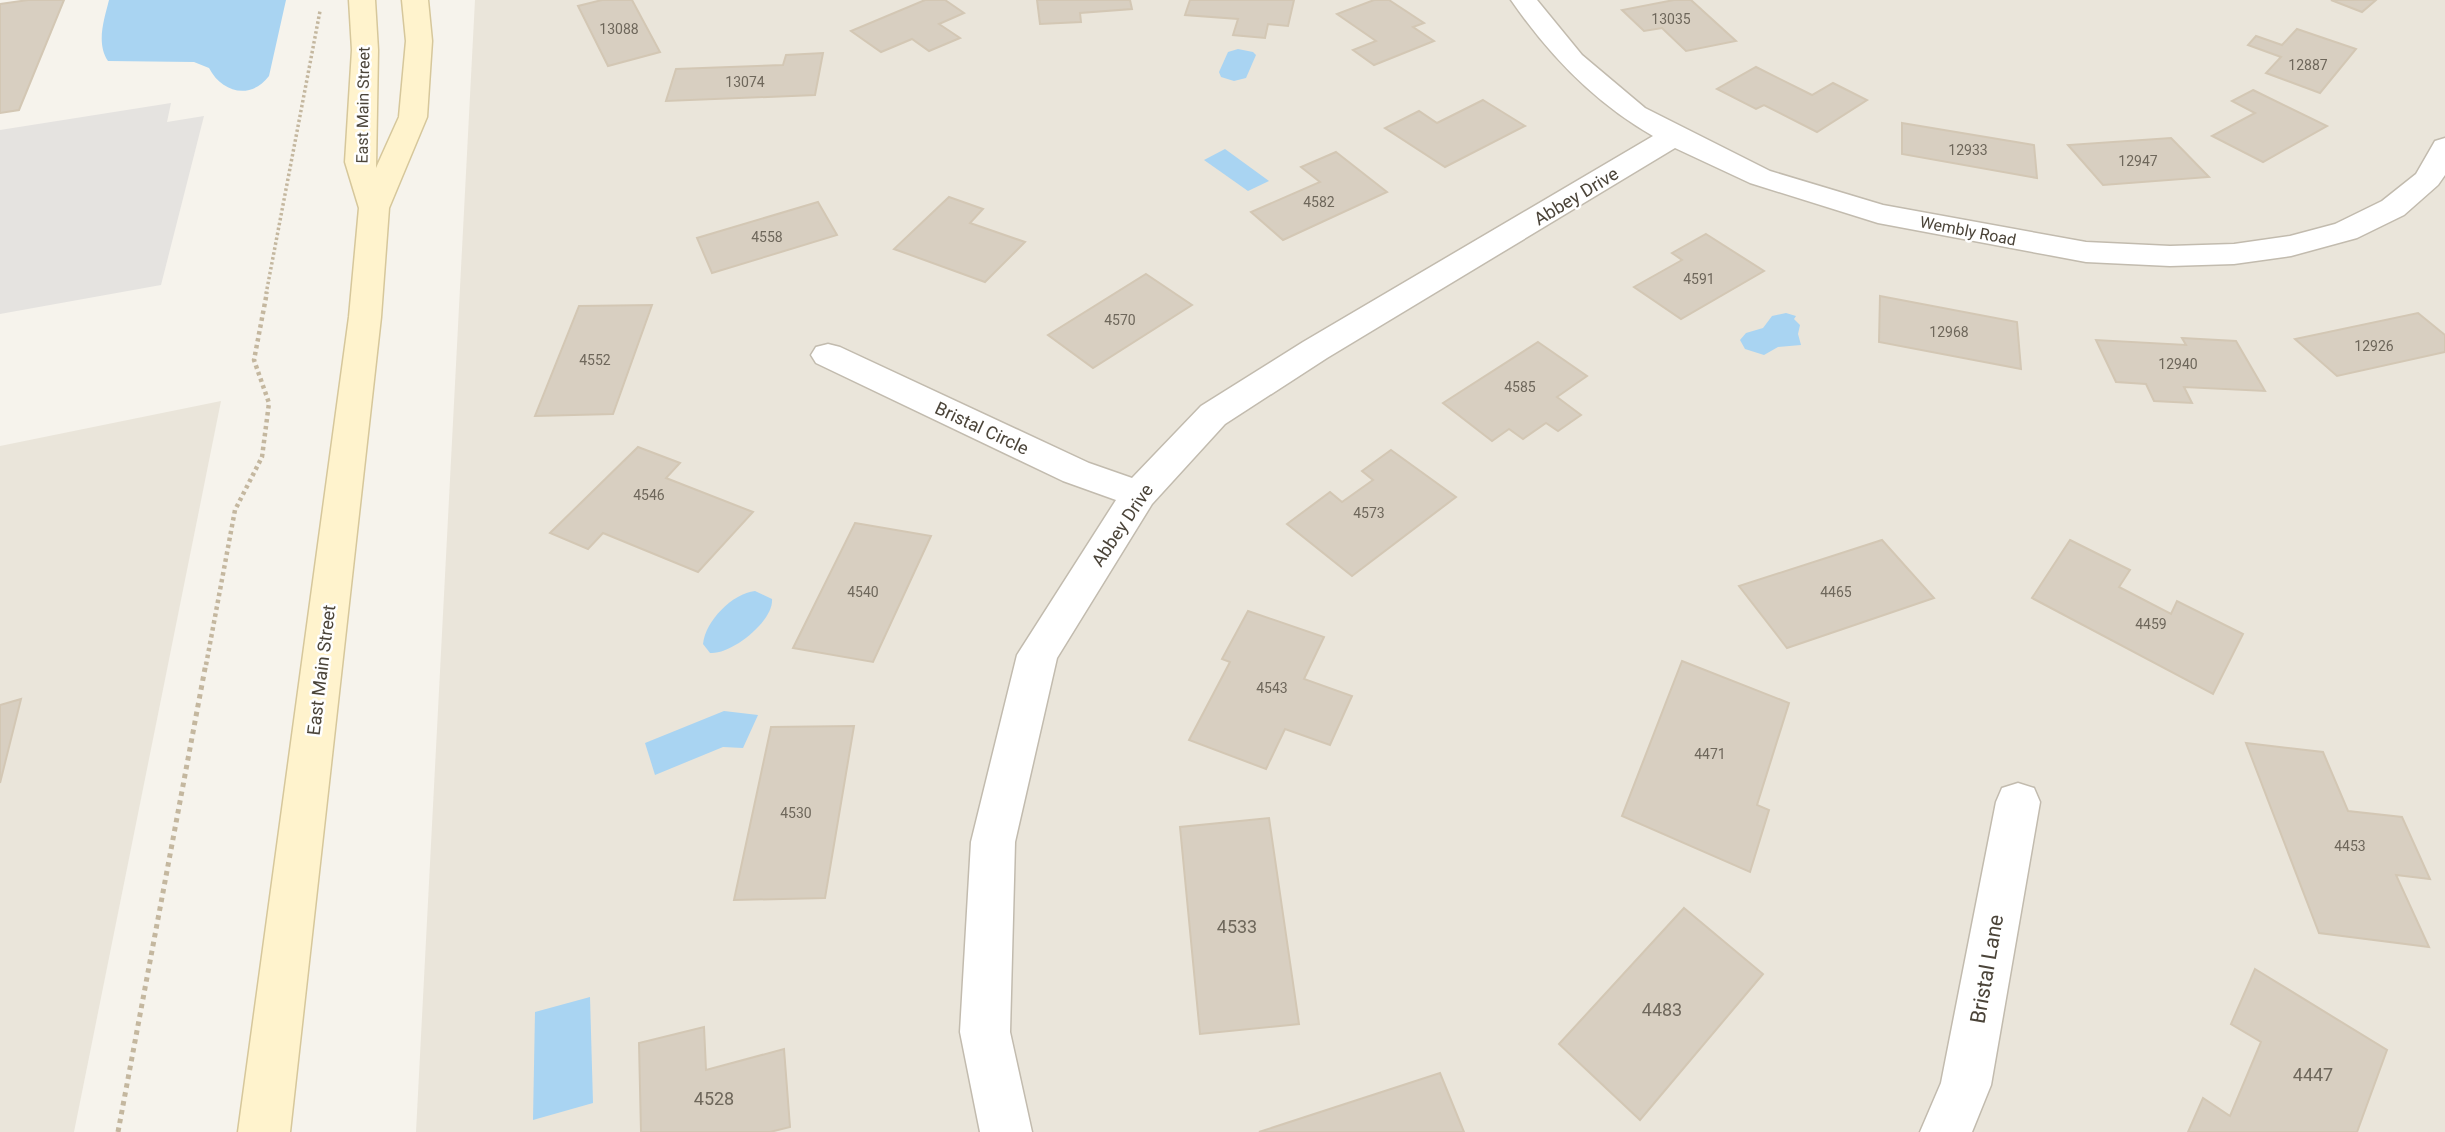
<svg xmlns="http://www.w3.org/2000/svg" width="2445" height="1132" font-family="Roboto,sans-serif">
  <style>
    .residential { fill: #eae5da }
    .parking { fill: #e5e3e0 }
    .water { fill: #a9d4f2 }
    .building { fill: #d8cfc1; stroke: #d3c7b4; stroke-width: 2 }
    .lines { fill: none; stroke-linecap: round; stroke-linejoin: round }
    .minor-casing { stroke: #c2bbae; stroke-width: 3 }
    .secondary-casing { stroke: #d6c79b; stroke-width: 3 }
    .path-far2 { stroke: #c4b79f; stroke-width: 3.5; stroke-dasharray: 2.5 2.5; stroke-linecap: butt }
    .path-far1 { stroke: #c4b79f; stroke-width: 4.5; stroke-dasharray: 3.5 3.5; stroke-linecap: butt }
    .path { stroke: #c4b79f; stroke-width: 5; stroke-dasharray: 4.5 4.5; stroke-linecap: butt }
    .minor { fill: #fff; fill-rule: evenodd }
    .secondary { fill: #fff3cd; fill-rule: evenodd }
    .labels { text-anchor: middle; dominant-baseline: central; stroke-width: 5; stroke-linejoin: round; paint-order: stroke }
    .number-label { font-size: 14px; fill: #6e675b }
    .far-street-label { font-size: 16px; fill: #4b4439; stroke: #fff }
    .street-label { font-size: 18px; fill: #4b4439; stroke: #fff }
    .near-number-label { font-size: 18px; fill: #6e675b }
    .near-street-label { font-size: 21px; fill: #4b4439; stroke: #fff }
  </style>
  <rect width="100%" height="100%" fill="#f6f3ec"/>
  <g class="residential">
    <polygon points="475,0 2445,0 2445,1132 416,1132"/>
    <polygon points="221,401 74,1132 0,1132 0,446"/>
  </g>
  <polygon class="parking" points="171,103 167,122 204,116 161,285 0,314 0,130"/>
  <g class="water">
    <path d="M109,0H286L269,76C251,100 222,93 209,68L194,62L108,61C96,43 104,20 109,0Z"/>
    <polygon points="1238,49 1253,52 1256,55 1246,78 1234,81 1221,77 1219,72 1228,52"/>
    <polygon points="1225,149 1269,181 1248,191 1204,160"/>
    <polygon points="1786,313 1796,316 1794,319 1800,325 1798,334 1801,345 1778,347 1764,355 1745,349 1740,340 1746,333 1763,328 1772,316"/>
    <path d="M755,591L772,599C774,621 731,655 710,653L703,644C705,621 733,593 755,591Z"/>
    <polygon points="724,711 758,715 743,748 723,747 655,775 645,743"/>
    <polygon points="590,997 593,1103 533,1120 535,1012"/>
  </g>
  <g class="building">
    <polygon points="28,0 64,0 19,110 0,113 0,4"/>
    <polygon points="602,0 632,0 660,52 608,66 578,6"/>
    <polygon points="925,0 945,0 964,13 939,24 960,38 929,51 912,39 881,52 851,31"/>
    <polygon points="1037,0 1130,0 1132,9 1080,13 1081,22 1040,24"/>
    <polygon points="1190,0 1294,0 1288,26 1268,24 1265,38 1233,35 1238,19 1185,15"/>
    <polygon points="1374,0 1389,0 1424,23 1413,27 1434,41 1374,65 1353,50 1376,41 1337,14"/>
    <polygon points="1674,0 1691,0 1736,41 1686,51 1662,28 1644,31 1622,10"/>
    <polygon points="2331,0 2376,0 2362,12"/>
    <polygon points="2297,29 2356,49 2320,93 2266,73 2281,57 2248,45 2256,36 2282,45"/>
    <polygon points="823,53 815,95 666,101 676,69 783,65 786,55"/>
    <polygon points="1756,67 1812,95 1833,83 1867,100 1817,132 1764,105 1756,109 1717,89"/>
    <polygon points="2253,90 2327,126 2263,162 2212,136 2255,113 2232,101"/>
    <polygon points="1483,100 1525,126 1445,167 1385,128 1419,111 1437,123"/>
    <polygon points="1902,123 2034,145 2037,178 1902,154"/>
    <polygon points="2171,138 2209,177 2103,185 2068,145"/>
    <polygon points="1336,152 1387,192 1283,240 1251,212 1320,182 1301,167"/>
    <polygon points="949,197 983,209 970,223 1025,242 985,282 894,249"/>
    <polygon points="818,202 837,235 712,273 697,238"/>
    <polygon points="1706,234 1764,271 1681,319 1634,287 1682,260 1672,253"/>
    <polygon points="1146,274 1192,305 1093,368 1048,335"/>
    <polygon points="1880,296 2017,322 2021,369 1879,342"/>
    <polygon points="652,305 613,414 535,416 579,306"/>
    <polygon points="2418,313 2445,335 2445,352 2337,376 2295,339"/>
    <polygon points="2182,338 2236,341 2265,391 2184,387 2192,403 2154,401 2146,384 2116,382 2096,340 2186,345"/>
    <polygon points="1538,342 1587,376 1557,397 1581,415 1558,431 1546,423 1523,439 1509,429 1492,441 1443,403"/>
    <polygon points="638,447 680,463 666,478 753,512 698,572 603,533 588,549 550,533"/>
    <polygon points="1391,450 1456,497 1352,576 1287,524 1330,492 1342,502 1373,480 1362,471"/>
    <polygon points="855,523 931,536 873,662 793,648"/>
    <polygon points="1882,540 1934,598 1787,648 1739,586"/>
    <polygon points="2070,540 2130,570 2119,587 2171,614 2177,601 2243,634 2213,694 2032,598"/>
    <polygon points="1248,611 1324,637 1304,679 1352,696 1330,745 1285,729 1266,769 1189,740 1230,662 1222,659"/>
    <polygon points="1682,661 1789,703 1757,805 1769,810 1750,872 1622,816"/>
    <polygon points="21,699 0,783 0,705"/>
    <polygon points="854,726 825,898 734,900 771,727"/>
    <polygon points="2246,743 2323,752 2348,811 2402,817 2430,879 2396,875 2429,947 2319,933"/>
    <polygon points="1269,818 1299,1024 1200,1034 1180,827"/>
    <polygon points="1684,908 1763,974 1640,1120 1559,1044"/>
    <polygon points="2255,969 2387,1050 2357,1132 2188,1132 2203,1098 2230,1116 2261,1042 2231,1024"/>
    <polygon points="704,1027 706,1070 784,1049 790,1127 770,1132 641,1132 639,1043"/>
    <polygon points="1440,1073 1464,1132 1259,1132"/>
  </g>
  <g class="lines">
    <g class="minor-casing">
      <g id="minor">
        <path d="M1511,0H1537L1582,55L1645,108L1770,171L1883,205L2086,242L2170,246L2234,244L2290,236L2335,224L2382,201L2416,174L2435,141L2445,138V175L2438,185L2404,215L2357,238L2291,256L2234,264L2170,266L2086,262L1878,223L1750,183L1675,148L1327,358L1225,424L1152,504L1057,658L1015,842L1010,1032L1032,1132H980L960,1032L971,842L1017,655L1116,500L1063,481L816,363L811,355L816,347L828,344L840,347L1089,463L1132,478L1201,406L1303,342L1653,136C1595,103 1549,55 1511,0Z"/>
        <polygon points="2018,783 2034,788 2040,802 1991,1085 1972,1132 1920,1132 1941,1083 1996,802 2002,788"/>
      </g>
    </g>
    <g class="secondary-casing">
      <polygon id="secondary" points="349,0 375,0 378,50 376,168 399,117 406,41 402,0 428,0 432,41 427,117 389,208 381,317 290,1132 238,1132 349,317 359,208 345,162 352,50"/>
    </g>
    <polyline class="path-far2" points="266,294 320,11"/>
    <polyline class="path-far1" points="206,665 235,510 262,457 269,403 254,360 267,292"/>
    <polyline class="path" points="118,1132 206,663"/>
    <use href="#minor" class="minor"/>
    <use href="#secondary" class="secondary"/>
  </g>
  <g class="labels">
    <g class="number-label">
      <text x="1671" y="19">13035</text>
      <text x="619" y="29">13088</text>
      <text x="2308" y="65">12887</text>
      <text x="745" y="82">13074</text>
      <text x="1968" y="150">12933</text>
      <text x="2138" y="161">12947</text>
      <text x="1319" y="202">4582</text>
      <text x="767" y="237">4558</text>
      <text x="1699" y="279">4591</text>
      <text x="1120" y="320">4570</text>
      <text x="1949" y="332">12968</text>
      <text x="2374" y="346">12926</text>
      <text x="595" y="360">4552</text>
      <text x="2178" y="364">12940</text>
      <text x="1520" y="387">4585</text>
      <text x="649" y="495">4546</text>
      <text x="1369" y="513">4573</text>
      <text x="863" y="592">4540</text>
      <text x="1836" y="592">4465</text>
      <text x="2151" y="624">4459</text>
      <text x="1272" y="688">4543</text>
      <text x="1710" y="754">4471</text>
      <text x="796" y="813">4530</text>
      <text x="2350" y="846">4453</text>
    </g>
    <g class="far-street-label">
      <text transform="translate(363 105) rotate(-89)">East Main Street</text>
      <text transform="translate(1968 231) rotate(11)">Wembly Road</text>
    </g>
    <g class="street-label">
      <text transform="translate(1576 196) rotate(-31)">Abbey Drive</text>
      <text transform="translate(982 428) rotate(25)">Bristal Circle</text>
      <text transform="translate(1122 525) rotate(-56)">Abbey Drive</text>
      <text transform="translate(321 670) rotate(-83)">East Main Street</text>
    </g>
    <g class="near-number-label">
      <text x="1237" y="926">4533</text>
      <text x="1662" y="1009">4483</text>
      <text x="2313" y="1074">4447</text>
      <text x="714" y="1098">4528</text>
    </g>
    <g class="near-street-label">
      <text transform="translate(1987 969) rotate(-80)">Bristal Lane</text>
    </g>
  </g>
</svg>
